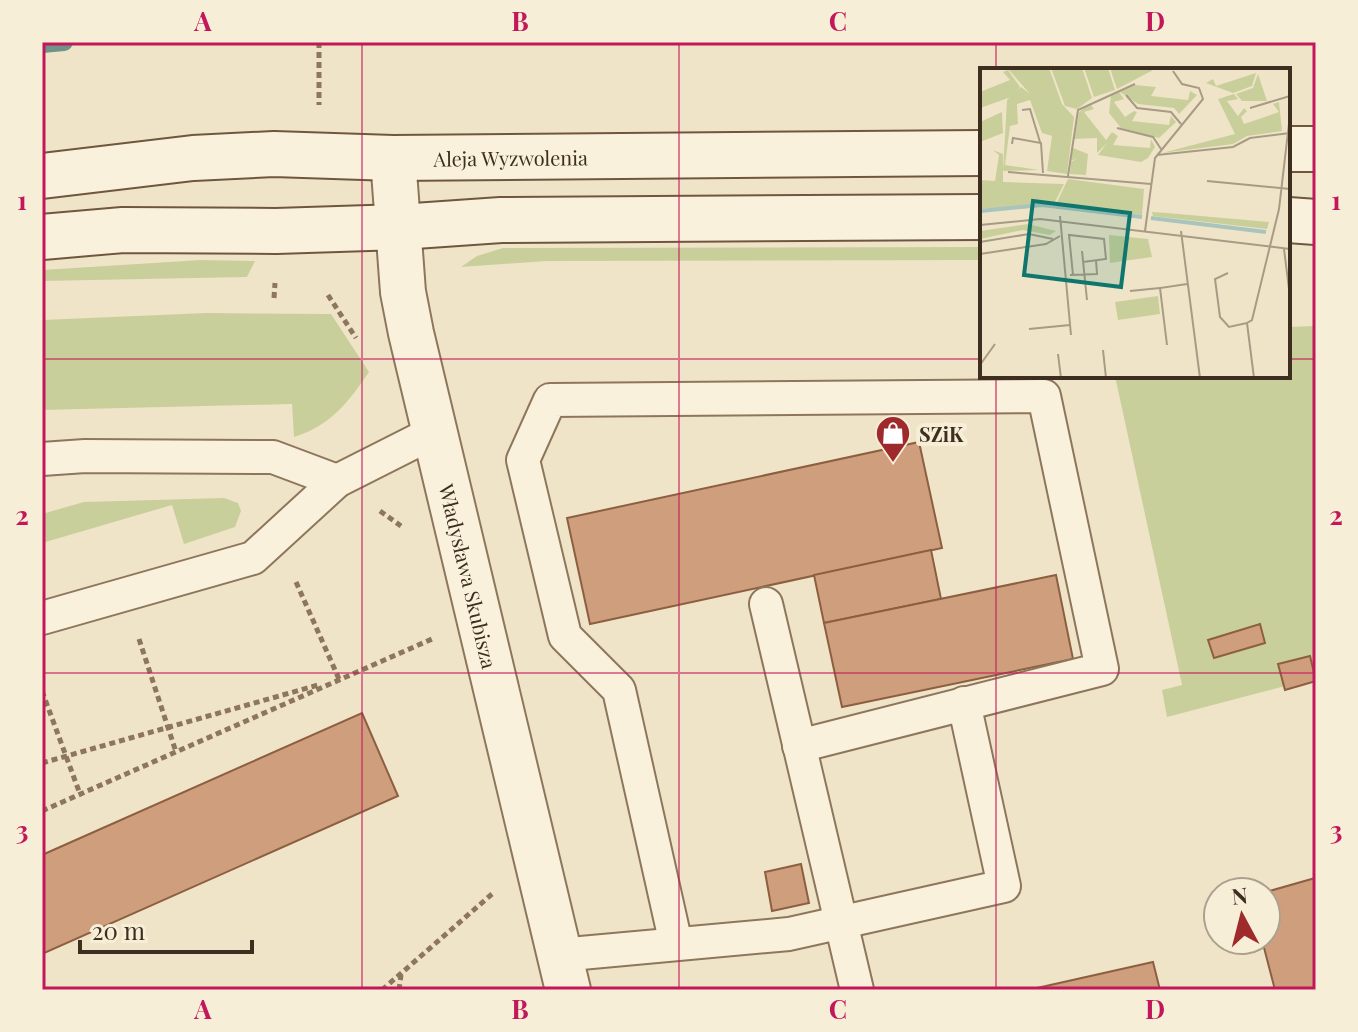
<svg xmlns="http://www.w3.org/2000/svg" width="1358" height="1032" font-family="'Playfair Display',serif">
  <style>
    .green { fill: #c9cf9b }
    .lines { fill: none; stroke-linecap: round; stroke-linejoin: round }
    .stream { stroke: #6f938a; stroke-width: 18 }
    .building { fill: #cf9f7d; stroke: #8d5f41; stroke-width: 2 }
    .service-casing { stroke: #8d765c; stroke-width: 36 }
    .minor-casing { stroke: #8d765c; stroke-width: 48 }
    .secondary-casing { stroke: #6f573f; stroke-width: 48 }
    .path { stroke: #8d765c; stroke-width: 5; stroke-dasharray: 6 4; stroke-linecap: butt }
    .service { stroke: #faf1dc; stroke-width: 32 }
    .minor { stroke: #faf1dc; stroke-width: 44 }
    .secondary { stroke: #faf1dc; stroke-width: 44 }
    .grid { fill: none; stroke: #c2185b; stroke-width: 2; stroke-opacity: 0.55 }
    .labels { text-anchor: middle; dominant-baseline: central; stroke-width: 8; stroke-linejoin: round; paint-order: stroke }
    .street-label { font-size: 20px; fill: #3d2e20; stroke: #f7eed8 }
    .poi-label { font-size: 20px; font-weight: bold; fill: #3d2e20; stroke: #f7eed8; text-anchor: start }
    .inset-river { fill: none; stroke: #a9c4bc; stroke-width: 4 }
    .inset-road { fill: none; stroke: #a89b85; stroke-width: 2 }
    .view { fill: #0f766e; fill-opacity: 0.15; stroke: #0f766e; stroke-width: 4 }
    .inset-edge { fill: none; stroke: #3d2e20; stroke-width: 4 }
    .neatline { fill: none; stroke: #c2185b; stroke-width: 3 }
    .grid-label { font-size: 26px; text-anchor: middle; font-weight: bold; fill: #c2185b }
  </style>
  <rect width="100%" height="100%" fill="#f0e4c8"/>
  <g class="green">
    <polygon points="982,247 982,260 547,261 461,267 477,256 503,248"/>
    <polygon points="201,260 255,261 247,277 42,281 42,270"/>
    <path d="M206,313L331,314L369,372C348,403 330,426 294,437L292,404L42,410V320Z"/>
    <polygon points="1316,326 1316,678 1167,717 1162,690 1182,685 1115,376 1288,376 1288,327"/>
    <polygon points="224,498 238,503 241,511 235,527 184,544 172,505 42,543 42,514 84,502"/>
  </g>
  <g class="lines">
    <polyline class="stream" points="42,44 64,42"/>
  </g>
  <g class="building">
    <polygon points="919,442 942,548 590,624 567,518"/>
    <polygon points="931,550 941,599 824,623 814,575"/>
    <polygon points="1056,575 1073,659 842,707 824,623"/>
    <polygon points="1260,624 1265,643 1214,658 1208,640"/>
    <polygon points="1310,656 1316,681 1285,690 1278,664"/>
    <polygon points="362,713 398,796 42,954 42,855"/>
    <polygon points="801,864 809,903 772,911 765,872"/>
    <polygon points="1314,874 1316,874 1316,990 1275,990 1262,940 1266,940 1266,892 1315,878"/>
    <polygon points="1153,962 1160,990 1028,990"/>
  </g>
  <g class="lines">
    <g class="service-casing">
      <g id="service">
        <polyline points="42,459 85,456 273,457 337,481"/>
        <polyline points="766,604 857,990"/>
        <polyline points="42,618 253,558 337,481 434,432"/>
        <polyline points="676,944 619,690 565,636 523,460 550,400 1044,396 1102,669 799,746"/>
        <polyline points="559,955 789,934 1004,886 964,703"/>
      </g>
    </g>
    <g class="minor-casing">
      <g id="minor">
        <path id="s1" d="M393,158L403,292L411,333L568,990"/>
      </g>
    </g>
    <g class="secondary-casing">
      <g id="secondary">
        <polyline points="1288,149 1316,149"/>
        <path id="s2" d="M42,176L193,158L274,154L393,158L982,153"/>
        <polyline points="1288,220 1316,222"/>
        <polyline points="42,237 123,230 276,231 400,227 501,220 982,217"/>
      </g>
    </g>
    <g class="path">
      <polyline points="319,42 319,105"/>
      <polyline points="328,295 356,338"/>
      <polyline points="274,298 275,283"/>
      <polyline points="380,511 401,526"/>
      <polyline points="296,582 339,679"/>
      <polyline points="139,639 176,752"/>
      <polyline points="42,691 80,794"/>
      <polyline points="42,763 318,685"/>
      <polyline points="42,811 432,639"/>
      <polyline points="382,990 492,894"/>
      <polyline points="399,990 401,975"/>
    </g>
    <use href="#service" class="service"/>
    <use href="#minor" class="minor"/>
    <use href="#secondary" class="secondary"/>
  </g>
  <path class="grid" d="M362,42V990M679,42V990M996,42V70M42,359H982M1288,359H1316M996,376V990M42,673H1316"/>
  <defs>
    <g id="shop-pin" transform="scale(1.8)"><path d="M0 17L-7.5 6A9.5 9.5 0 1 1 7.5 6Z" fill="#9e2a2b" stroke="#f7eed8"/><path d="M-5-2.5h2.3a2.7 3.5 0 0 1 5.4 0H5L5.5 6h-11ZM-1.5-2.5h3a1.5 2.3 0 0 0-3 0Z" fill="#fff"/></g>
  </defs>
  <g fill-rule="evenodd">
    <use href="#shop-pin" x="893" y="433"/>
  </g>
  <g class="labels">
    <g class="street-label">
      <text stroke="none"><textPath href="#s2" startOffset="470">Aleja Wyzwolenia</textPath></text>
      <text stroke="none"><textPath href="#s1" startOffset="426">Władysława Skubisza</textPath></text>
    </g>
    <g class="poi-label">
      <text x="919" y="433">SZiK</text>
    </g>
  </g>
  <g transform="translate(980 68)">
    <rect width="310" height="310" fill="#f0e4c8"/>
    <path d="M69,0L82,36L94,49L87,106L67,103L72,68L62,65L50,32L37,36L38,56L30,58L25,97L59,102L23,103L27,32L41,19L50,26L29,2ZM71,0H102L112,30L97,41L85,38ZM104,0H128L135,22L114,29ZM130,0H177L137,21ZM28,2L40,19L34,28L0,40V24L30,12L23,4ZM276,5L272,18L253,25L226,15L233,11L236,18ZM278,6L287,33H262L256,26L273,20ZM155,17L176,19L171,28L208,32L210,23L217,27L199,46L194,40L158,36L140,24ZM139,24L144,31L134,34L145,49L154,43L157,44L152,53L189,57L191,48L196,54L179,70L141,60L129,45L131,27ZM254,26L258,31L247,33L258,48L264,40L267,43L261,49L264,56L299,44L293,36L299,34L302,63L267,68L253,76L182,85L255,66L238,31ZM110,36L114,41L104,44L126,72L132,64L138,68L133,77L170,80L171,71L175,79L168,90L161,94L118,87L127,75L117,85V70L94,71L99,44ZM22,44L23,65L0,74V54ZM93,80L108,86L106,107L90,106L91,94L98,90L91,93ZM13,82L23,86V114L84,116L74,136L0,141V112L15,113L19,87ZM88,111L164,121L162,147L76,136ZM172,144L187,145L289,154L287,161L173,148ZM48,156L76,163L70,167L43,162L0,171V163ZM129,167L168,171L172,189L130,195ZM178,228L180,246L138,252L135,234Z" fill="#c9cf9b"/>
    <path class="inset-river" d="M0,143L62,137L162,149M171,150L286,164"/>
    <path class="inset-road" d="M146,27L157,40L191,44L201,56M270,40L310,28M42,42L50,41L60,74M137,60L173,69L181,81M32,76L33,70L61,75L63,105M177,87L253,79L270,70L310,65M28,104L171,116M88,108L98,42L155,16M227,113L310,121M80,148L91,267M0,157L60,151L310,181M165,163L175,90L223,31L219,20L202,16L193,3M201,163L220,310M0,174L49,166L73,171M304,181L309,221M102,183L107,232M0,186L66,176L80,168M248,205L235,211L240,249L249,259L267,255M90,207L117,206L116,192M93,207L89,167L124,171L126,191L103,194M150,223L180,220M49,261L90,257M187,277L180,220L207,216M123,282L126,310M78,286L81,310M0,297L15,276M274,310L267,255L272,252L299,141L310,47"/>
    <path class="view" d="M53,133L150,145L141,219L44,207Z"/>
    <rect width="310" height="310" class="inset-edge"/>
  </g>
  <rect width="1358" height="1032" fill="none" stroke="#f7eed8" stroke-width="88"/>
  <g transform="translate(1242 916) rotate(353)"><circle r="38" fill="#f7eed8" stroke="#ada18e" stroke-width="2"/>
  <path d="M0-6L14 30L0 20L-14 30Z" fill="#9e2a2b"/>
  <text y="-12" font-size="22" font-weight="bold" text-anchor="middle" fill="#3d2e20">N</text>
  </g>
  <path d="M80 940v12h172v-12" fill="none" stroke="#3d2e20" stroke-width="4"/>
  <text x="92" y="940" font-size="24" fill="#3d2e20" stroke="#f7eed8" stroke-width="6" paint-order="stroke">20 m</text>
  <rect x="44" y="44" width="1270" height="944" class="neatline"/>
  <g class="grid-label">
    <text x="203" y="31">A</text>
    <text x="520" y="31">B</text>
    <text x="838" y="31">C</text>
    <text x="1155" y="31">D</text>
    <text x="22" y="210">1</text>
    <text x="1336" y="210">1</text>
    <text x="22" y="525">2</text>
    <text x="1336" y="525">2</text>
    <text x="22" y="840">3</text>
    <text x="1336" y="840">3</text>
    <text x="203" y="1019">A</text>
    <text x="520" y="1019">B</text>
    <text x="838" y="1019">C</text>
    <text x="1155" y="1019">D</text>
  </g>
</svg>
